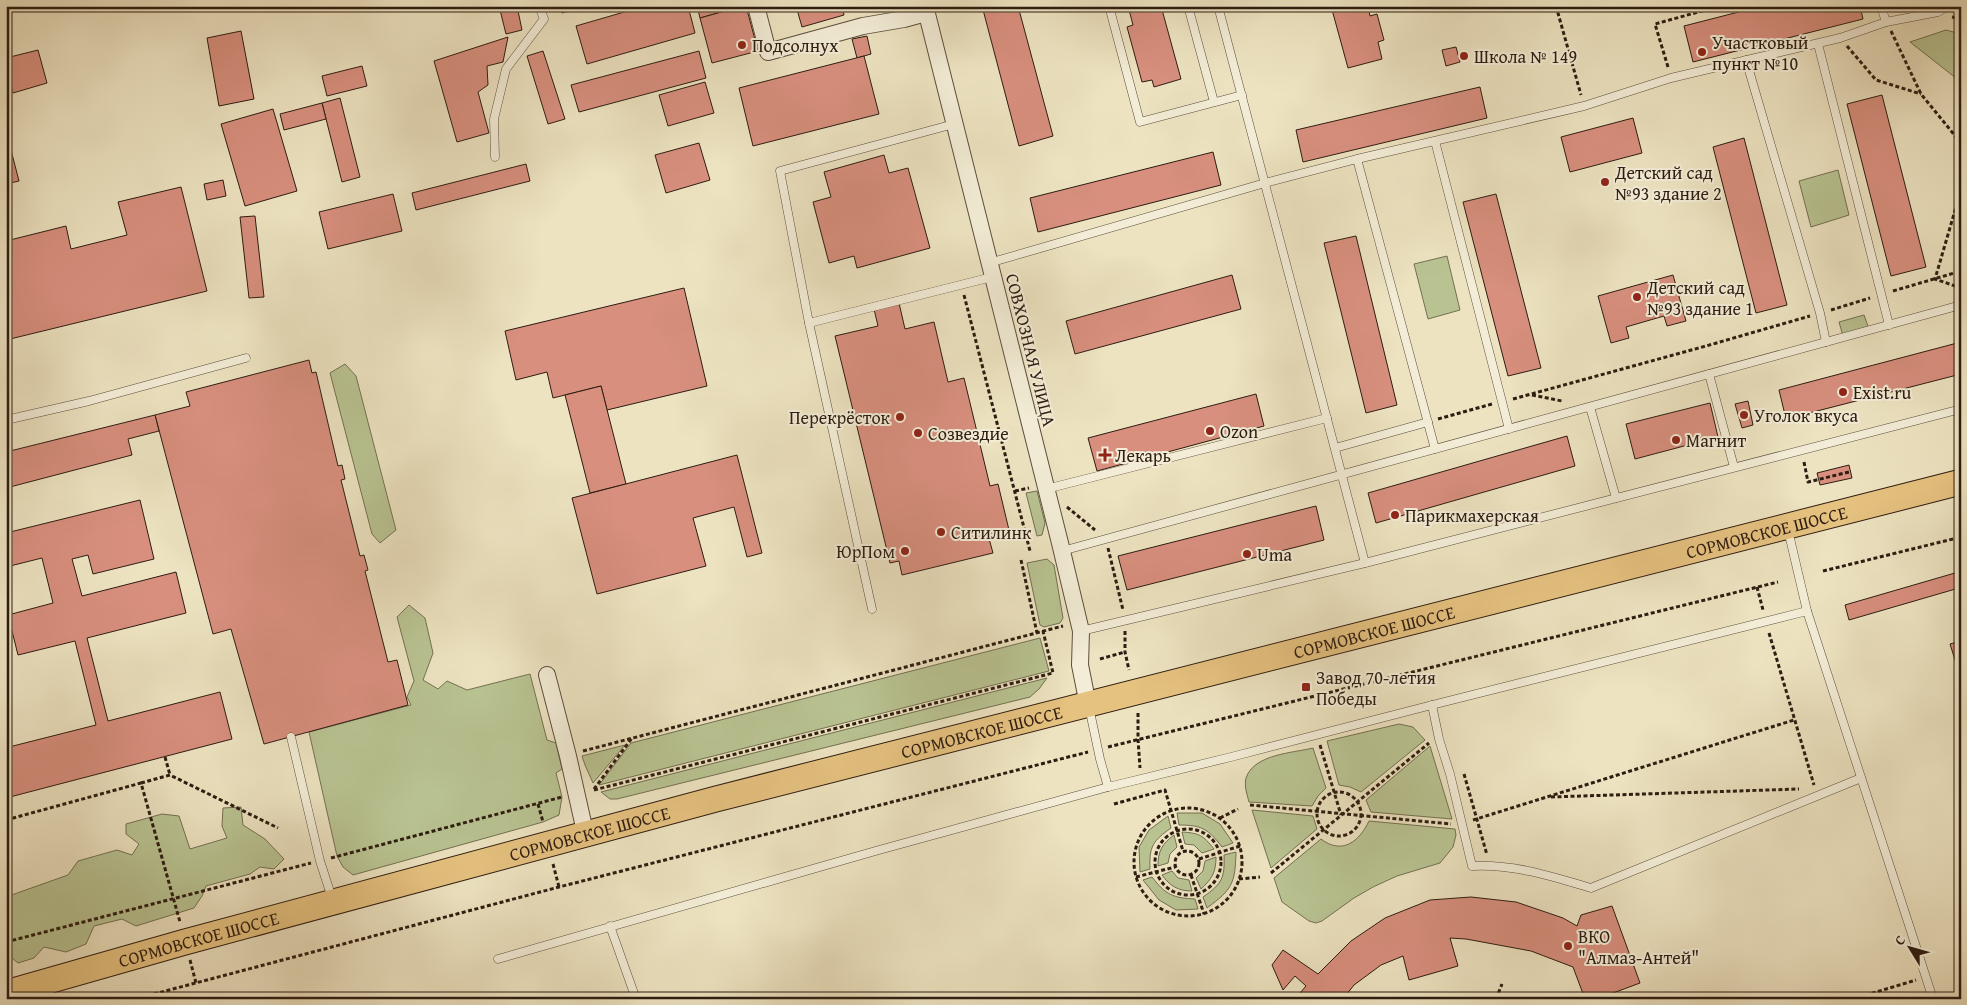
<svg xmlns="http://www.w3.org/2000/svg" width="1967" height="1005" font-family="'Gentium Book Plus',serif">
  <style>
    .green { fill: #b9c392; stroke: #737052 }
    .building { fill: #d88f7e; stroke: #2d1c11 }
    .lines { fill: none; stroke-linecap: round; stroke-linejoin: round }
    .lane-casing { stroke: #5d4e3d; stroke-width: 9 }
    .street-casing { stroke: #5d4e3d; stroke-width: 18 }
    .primary-casing { stroke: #2d1c11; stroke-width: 27 }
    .path { stroke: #2d1c11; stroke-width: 3; stroke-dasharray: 4 2.5; stroke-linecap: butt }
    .lane { stroke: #f3edd7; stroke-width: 8 }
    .street { stroke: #f3edd7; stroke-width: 16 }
    .primary { stroke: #e6c280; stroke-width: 25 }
    .poi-dot { fill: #8f2418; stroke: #f3edd7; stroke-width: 2 }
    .labels { text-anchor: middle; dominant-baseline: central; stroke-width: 4; stroke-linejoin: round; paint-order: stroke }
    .poi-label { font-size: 18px; fill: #2d1c11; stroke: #f3edd7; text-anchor: start }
    .street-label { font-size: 18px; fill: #2d1c11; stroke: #f3edd7 }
  </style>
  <rect width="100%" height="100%" fill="#ede3c1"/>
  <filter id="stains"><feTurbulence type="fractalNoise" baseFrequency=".004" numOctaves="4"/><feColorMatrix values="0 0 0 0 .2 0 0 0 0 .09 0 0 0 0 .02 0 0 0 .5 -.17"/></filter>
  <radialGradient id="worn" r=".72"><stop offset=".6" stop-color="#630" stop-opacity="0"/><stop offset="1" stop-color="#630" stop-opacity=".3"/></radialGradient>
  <g class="green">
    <polygon points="1946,30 1961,34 1961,82 1910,42"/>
    <polygon points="1838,170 1849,215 1811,227 1799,181"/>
    <polygon points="1447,256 1460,310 1428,319 1414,264"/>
    <polygon points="1864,315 1869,329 1843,336 1839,322"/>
    <polygon points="345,364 356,376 396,530 380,543 372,534 330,373"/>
    <polygon points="1037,491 1045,523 1042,535 1037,536 1026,493"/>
    <polygon points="1047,559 1054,565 1063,618 1060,623 1044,627 1040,625 1027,563"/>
    <polygon points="409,605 425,618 433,653 423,680 438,689 447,681 467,690 530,674 547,740 556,743 562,769 556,773 562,797 559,815 543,822 353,875 343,867 337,856 309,732 411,705 407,697 414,681 397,617"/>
    <polygon points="1040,638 1049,671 599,785 631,743"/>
    <polygon points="1047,678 1039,689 1030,697 617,799 610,799 601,792"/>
    <polygon points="1399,724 1413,727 1425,740 1361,792 1350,787 1339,785 1327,741"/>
    <polygon points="625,745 593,783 585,765 582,756"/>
    <polygon points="1430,746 1452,819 1371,812 1366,800"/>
    <path d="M1313,748L1326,788L1318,796L1312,806L1249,802C1247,794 1244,786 1246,778C1254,754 1293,753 1313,748Z"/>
    <polygon points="241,807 243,825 265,839 284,859 274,869 260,867 250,874 206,886 202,896 194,908 136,926 122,919 94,926 86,944 66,952 44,947 34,958 18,963 6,953 6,897 68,875 78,861 117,850 132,855 139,844 126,834 126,824 162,814 179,816 190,849 227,838 222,826 223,808"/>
    <polygon points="1252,810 1313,816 1317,829 1271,868"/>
    <path d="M1177,813H1202L1220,824L1233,843L1222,847C1208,829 1202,825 1179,825Z"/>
    <path d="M1168,816L1171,828C1153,841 1149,846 1150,869L1140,872L1139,847L1149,830Z"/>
    <path d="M1369,821L1455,829L1456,835L1453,847L1440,863L1397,876L1373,887L1354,898L1322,921L1316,923L1309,921L1282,902L1274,878L1321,839C1342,855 1359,842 1369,821Z"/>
    <path d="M1182,832C1199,833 1203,835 1214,849L1202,853L1194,845L1185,844Z"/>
    <path d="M1174,835L1177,847L1170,854L1168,863L1158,866C1158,851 1162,844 1174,835Z"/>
    <path d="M1236,852C1235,883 1233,889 1207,908L1203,897C1222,884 1225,878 1224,855Z"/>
    <path d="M1216,857C1216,872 1212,879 1201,889L1196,878L1203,871L1205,861Z"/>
    <path d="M1172,871L1178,878L1189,880L1192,891C1178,891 1170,886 1162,875Z"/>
    <path d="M1152,877C1166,895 1173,898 1195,899L1198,909L1176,910L1159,900L1143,880Z"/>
  </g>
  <g class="building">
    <polygon points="499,6 517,6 522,30 506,34"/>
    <polygon points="560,6 586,6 562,13"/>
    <polygon points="645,6 688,6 695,33 587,64 576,26"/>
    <polygon points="697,6 743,6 700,18"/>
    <polygon points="743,6 746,6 758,51 712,63 700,18"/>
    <polygon points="796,6 842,6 844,15 802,27"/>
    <polygon points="982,6 1018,6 1053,136 1019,146"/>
    <polygon points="1128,6 1161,6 1181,79 1154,87 1152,80 1142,82 1127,27 1133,25"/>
    <polygon points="1331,6 1368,6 1370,16 1377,14 1384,40 1378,42 1382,59 1348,68"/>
    <polygon points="1762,6 1860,6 1863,19 1693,62 1684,26"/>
    <polygon points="241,31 254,99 219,106 207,38"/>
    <polygon points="867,36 871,54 857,58 852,39"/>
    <polygon points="508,37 503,62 487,66 488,85 478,92 489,133 457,142 434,61"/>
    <polygon points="1456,47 1460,62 1446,66 1442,50"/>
    <polygon points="38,50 47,83 13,93 6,68 6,58"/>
    <polygon points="543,51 565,119 548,124 527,56"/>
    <polygon points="699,51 706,78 579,112 571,85"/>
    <polygon points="864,56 879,114 753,146 739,88"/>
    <polygon points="362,66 367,86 327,96 322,76"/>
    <polygon points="705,82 714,113 668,126 659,95"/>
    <polygon points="1480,87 1487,118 1303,162 1296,130"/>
    <polygon points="1882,95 1926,267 1891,276 1847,104"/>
    <polygon points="340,98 360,177 342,182 322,103"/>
    <polygon points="322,103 326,119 284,130 280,114"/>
    <polygon points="273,109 297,191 245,206 221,124"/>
    <polygon points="1633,118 1642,153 1570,172 1561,137"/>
    <polygon points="1744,138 1787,305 1756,313 1713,147"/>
    <polygon points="699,143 710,180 666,193 655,155"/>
    <polygon points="11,150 19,181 6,184 6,151"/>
    <polygon points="1213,152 1221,185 1038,232 1030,198"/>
    <polygon points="884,155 889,173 908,168 930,248 857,268 854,256 829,263 813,202 831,197 824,172"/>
    <polygon points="526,164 530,181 416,210 412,193"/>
    <polygon points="223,180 226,196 207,200 204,184"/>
    <polygon points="181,187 207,291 6,340 6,241 66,226 71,249 127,235 118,202"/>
    <polygon points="393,194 402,231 328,249 319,212"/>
    <polygon points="1496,194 1541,368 1508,376 1463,202"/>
    <polygon points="255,216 264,297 249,298 240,217"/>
    <polygon points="1356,236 1397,405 1366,413 1324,243"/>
    <polygon points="1232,275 1241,309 1075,354 1066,321"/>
    <polygon points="1673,275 1686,321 1667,326 1664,316 1626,327 1629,338 1611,343 1598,296"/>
    <polygon points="684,288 707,386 607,410 601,386 553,398 547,372 516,380 505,331"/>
    <polygon points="899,303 905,329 934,322 948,382 964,378 990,486 998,484 1009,530 988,535 993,553 902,575 899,561 890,563 835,336 878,326 874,309"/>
    <polygon points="1961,342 1961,374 1786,419 1779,390"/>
    <polygon points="309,360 312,373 316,372 338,466 342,465 345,479 341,480 360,556 364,555 368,570 365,571 388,662 397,660 408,705 264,744 231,629 213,634 155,415 190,406 186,392"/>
    <polygon points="601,386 626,484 590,493 565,395"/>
    <polygon points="1256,394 1264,426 1097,471 1088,438"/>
    <polygon points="1748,401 1753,425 1742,428 1735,404"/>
    <polygon points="1710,403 1718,437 1635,459 1626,424"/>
    <polygon points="155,415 159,431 128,439 132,455 6,488 6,452"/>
    <polygon points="1567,436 1575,466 1376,523 1368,493"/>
    <polygon points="737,455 762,553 747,557 734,507 693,518 706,566 597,594 572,498"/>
    <polygon points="1849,465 1852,478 1820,485 1817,473"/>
    <polygon points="140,500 154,559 93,574 88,555 72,559 82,596 176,572 186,613 87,638 108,721 220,692 232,739 6,798 6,736 9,747 96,725 75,641 18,655 8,615 53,603 42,558 6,567 6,533"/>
    <polygon points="1316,506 1324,540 1127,590 1118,556"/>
    <polygon points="1955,573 1959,588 1849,620 1845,605"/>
    <polygon points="1961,641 1961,679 1950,644"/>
    <polygon points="1471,897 1516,902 1563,918 1577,926 1581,915 1612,906 1640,983 1597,999 1585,999 1573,967 1531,951 1466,939 1450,938 1458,966 1409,980 1403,956 1381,965 1354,985 1343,999 1295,999 1306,986 1295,976 1283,990 1272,965 1283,950 1318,974 1351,941 1385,918 1430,900"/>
  </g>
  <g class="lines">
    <g class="lane-casing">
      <g id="lane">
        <polyline points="1109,6 1140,122 1242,95"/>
        <polyline points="1188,6 1214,102"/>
        <polyline points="1218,6 1365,563"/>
        <polyline points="1886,22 1938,12 1948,6"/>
        <polyline points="1818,44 1889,325"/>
        <polyline points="1746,60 1820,313 1826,342"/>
        <polyline points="954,124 780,171 809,323 992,277"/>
        <polyline points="1435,141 1509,429"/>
        <polyline points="495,157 494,119 506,69 544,19 539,6"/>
        <polyline points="1357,159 1435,449"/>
        <polyline points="989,263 1265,183 1357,159 1584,106 1671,78 1840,38 1886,22 1881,6"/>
        <polyline points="809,323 872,609"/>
        <polyline points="1709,374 1734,467"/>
        <polyline points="1590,407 1616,498"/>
        <polyline points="6,420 89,401 246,358"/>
        <polyline points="1335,448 1428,422"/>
        <polyline points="1046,489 1327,418"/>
        <polyline points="1788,530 1807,611"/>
        <polyline points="1062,551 1961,305"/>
        <polyline points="1081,631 1365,563 1961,409"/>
        <path d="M1432,705L1439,739L1450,774L1472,866C1514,864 1551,876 1591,888L1861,778"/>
        <polyline points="1089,707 1100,759 1108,787"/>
        <polyline points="291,737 320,861 332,898"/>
        <polyline points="610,926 636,999"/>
        <polyline points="498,959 879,850 1108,787 1231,757 1432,705 1807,611 1933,999"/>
      </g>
    </g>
    <g class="street-casing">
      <g id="street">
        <polyline points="756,6 768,52 863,26 904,19 926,13"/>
        <polyline points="925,6 1060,543 1081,631 1080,665 1088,705"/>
        <polyline points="547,675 568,756 586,836"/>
      </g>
    </g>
    <g class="primary-casing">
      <g id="primary">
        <path id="s1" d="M6,993L185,942L716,799L1961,482"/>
      </g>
    </g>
    <g class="path">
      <polyline points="1556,6 1581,95"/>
      <polyline points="1952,17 1961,19"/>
      <polyline points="1891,31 1921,94 1961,143"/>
      <polyline points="1847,46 1876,80 1921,94"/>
      <polyline points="1668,67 1655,24 1720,6"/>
      <polyline points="1961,190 1935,279 1961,288"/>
      <polyline points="1893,291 1961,271"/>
      <polyline points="964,295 1030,551"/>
      <polyline points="1831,310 1870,298"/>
      <polyline points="1532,395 1562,401"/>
      <polyline points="1513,399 1706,346 1810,316"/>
      <polyline points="1438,419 1492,404"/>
      <polyline points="1804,462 1808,482 1849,472"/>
      <polyline points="1015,491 1029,488"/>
      <polyline points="1067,507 1095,530"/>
      <polyline points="1108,548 1123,610"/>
      <polyline points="1021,560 1037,633"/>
      <polyline points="1823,571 1961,537"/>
      <polyline points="1757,587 1763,610"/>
      <polyline points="1125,631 1125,652 1129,670"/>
      <polyline points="1769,633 1814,785"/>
      <polyline points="1100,659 1125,652"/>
      <polyline points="1138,713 1138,739 1140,768"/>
      <polyline points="1320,745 1341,815"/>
      <polyline points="1108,747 1778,582"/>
      <polyline points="583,751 1063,626"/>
      <polyline points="165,757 170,775"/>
      <polyline points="1464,774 1487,855"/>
      <polyline points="141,783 170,775 278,828"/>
      <polyline points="594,789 632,738"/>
      <polyline points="594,790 1053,673 1043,631"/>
      <circle cx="1339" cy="814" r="22"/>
      <polyline points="1551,797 1799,789"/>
      <polyline points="538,804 543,822"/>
      <polyline points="1114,804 1165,790 1183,851"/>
      <polyline points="1250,805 1451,824"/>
      <circle cx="1188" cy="862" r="54"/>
      <polyline points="1220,818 1238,809"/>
      <polyline points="6,820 141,783 180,922"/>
      <polyline points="1473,820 1794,720"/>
      <circle cx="1188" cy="862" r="33"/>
      <circle cx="1187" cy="863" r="12"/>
      <polyline points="331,858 562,797"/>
      <polyline points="1199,859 1240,846"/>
      <polyline points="553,864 559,887"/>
      <polyline points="1271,873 1429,743"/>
      <polyline points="1191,875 1204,914"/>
      <polyline points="1136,877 1175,867"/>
      <polyline points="1239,879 1260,877"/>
      <polyline points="6,942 311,863"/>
      <polyline points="190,960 196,983"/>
      <polyline points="135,999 559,887 1088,752"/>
      <polyline points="1496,999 1502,984"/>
      <polyline points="1853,999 1916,980"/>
    </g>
    <use href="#lane" class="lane"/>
    <use href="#street" class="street"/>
    <use href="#primary" class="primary"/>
  </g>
  <g class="poi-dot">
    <circle cx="742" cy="45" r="5"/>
    <circle cx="1702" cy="52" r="5"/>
    <circle cx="1464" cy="56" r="5"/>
    <circle cx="1605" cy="182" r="5"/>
    <circle cx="1637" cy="297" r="5"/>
    <circle cx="1843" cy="392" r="5"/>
    <circle cx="1744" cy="415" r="5"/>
    <circle cx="900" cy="417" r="5"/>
    <circle cx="1210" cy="431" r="5"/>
    <circle cx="918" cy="433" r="5"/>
    <circle cx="1676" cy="440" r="5"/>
    <path d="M1102.5 447.5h5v5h5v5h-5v5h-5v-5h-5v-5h5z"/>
    <circle cx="1395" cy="515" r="5"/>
    <circle cx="941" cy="532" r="5"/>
    <circle cx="905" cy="551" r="5"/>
    <circle cx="1247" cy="554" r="5"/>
    <rect x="1301" y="682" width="10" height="10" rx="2.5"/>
    <circle cx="1568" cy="946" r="5"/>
  </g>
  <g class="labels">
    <g class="poi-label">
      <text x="1712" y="42">Участковый<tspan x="1712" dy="21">пункт №10</tspan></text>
      <text x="752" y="45">Подсолнух</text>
      <text x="1474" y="56">Школа № 149</text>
      <text x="1615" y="172">Детский сад<tspan x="1615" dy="21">№93 здание 2</tspan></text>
      <text x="1647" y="287">Детский сад<tspan x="1647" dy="21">№93 здание 1</tspan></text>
      <text x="1853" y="392">Exist.ru</text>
      <text x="1754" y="415">Уголок вкуса</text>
      <text x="890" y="417" text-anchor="end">Перекрёсток</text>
      <text x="1220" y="431">Ozon</text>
      <text x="928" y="433">Созвездие</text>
      <text x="1686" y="440">Магнит</text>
      <text x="1115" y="455">Лекарь</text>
      <text x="1405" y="515">Парикмахерская</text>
      <text x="951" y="532">Ситилинк</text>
      <text x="895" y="551" text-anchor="end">ЮрПом</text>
      <text x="1257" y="554">Uma</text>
      <text x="1316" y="677">Завод 70-летия<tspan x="1316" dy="21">Победы</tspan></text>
      <text x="1578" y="936">ВКО<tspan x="1578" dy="21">"Алмаз-Антей"</tspan></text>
    </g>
    <g class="street-label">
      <text transform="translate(1031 350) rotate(76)">СОВХОЗНАЯ УЛИЦА</text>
      <text stroke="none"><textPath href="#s1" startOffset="1820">СОРМОВСКОЕ ШОССЕ</textPath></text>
      <text stroke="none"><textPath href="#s1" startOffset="1415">СОРМОВСКОЕ ШОССЕ</textPath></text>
      <text stroke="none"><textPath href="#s1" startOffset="1010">СОРМОВСКОЕ ШОССЕ</textPath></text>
      <text stroke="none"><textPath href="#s1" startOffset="605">СОРМОВСКОЕ ШОССЕ</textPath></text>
      <text stroke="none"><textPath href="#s1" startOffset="200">СОРМОВСКОЕ ШОССЕ</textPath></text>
    </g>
  </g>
  <rect width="1967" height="1005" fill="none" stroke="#ede3c1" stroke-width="25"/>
  <rect x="8" y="8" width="1952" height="990" fill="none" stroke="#2d1c11" stroke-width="2.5"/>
  <rect x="12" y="12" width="1942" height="980" fill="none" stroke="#2d1c11"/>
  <g transform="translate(1910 948) rotate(307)" stroke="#f3edd7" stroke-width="4" paint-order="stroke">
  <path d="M0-4L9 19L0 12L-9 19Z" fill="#2d1c11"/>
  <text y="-8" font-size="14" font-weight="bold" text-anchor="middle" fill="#2d1c11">С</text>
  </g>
  <rect width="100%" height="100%" filter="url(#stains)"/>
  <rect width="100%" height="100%" fill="url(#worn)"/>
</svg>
